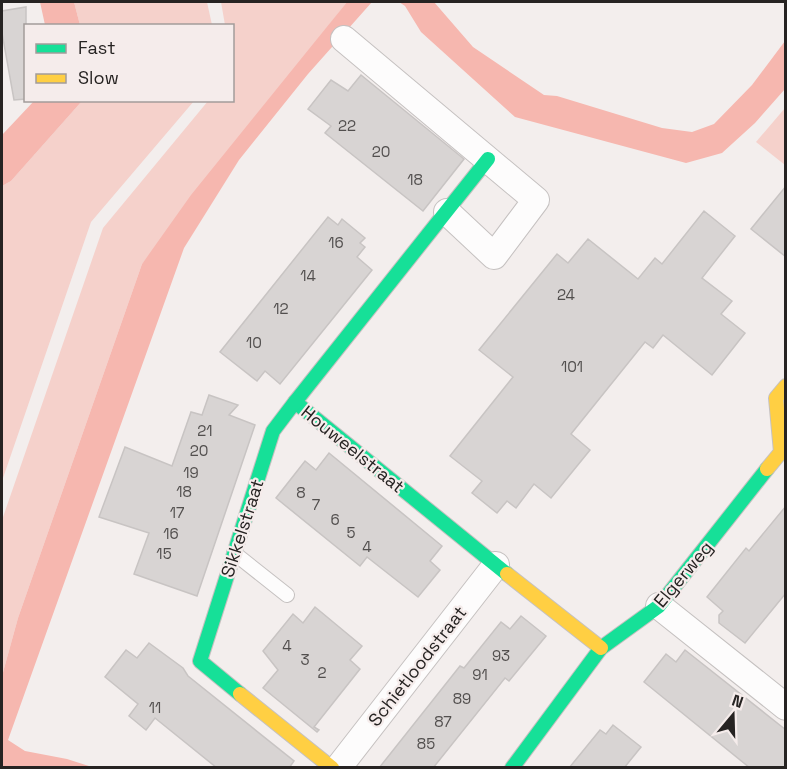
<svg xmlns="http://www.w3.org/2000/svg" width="787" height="769" font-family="'Space Grotesk',sans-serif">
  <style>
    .green { fill: #f5d1cb }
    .water { fill: #f6b7af }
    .building { fill: #d8d4d3; stroke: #c8c4c3; stroke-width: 1.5 }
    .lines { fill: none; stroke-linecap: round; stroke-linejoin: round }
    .lane-casing { stroke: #c5c1c0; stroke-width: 16 }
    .street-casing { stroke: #c5c1c0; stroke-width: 28 }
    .fast-casing { stroke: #c5c1c0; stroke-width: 16 }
    .slow-casing { stroke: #c5c1c0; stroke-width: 16 }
    .lane { stroke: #fdfcfc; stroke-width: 14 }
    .street { stroke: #fdfcfc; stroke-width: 26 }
    .fast { stroke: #16e098; stroke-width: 14 }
    .slow { stroke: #ffcf43; stroke-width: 14 }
    .labels { text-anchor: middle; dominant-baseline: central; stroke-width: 4.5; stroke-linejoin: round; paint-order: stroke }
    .number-label { font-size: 15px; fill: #524f4e }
    .street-label { font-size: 18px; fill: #262322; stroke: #f5eceb }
  </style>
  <rect width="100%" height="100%" fill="#f3eeed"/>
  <g class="green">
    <polygon points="74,2 207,2 212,25 80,25"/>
    <polygon points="221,2 347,2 142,264 18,618 2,676 2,520 103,228 208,101 232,100 232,26 225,25"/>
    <polygon points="82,101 194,101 91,222 2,481 2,186 11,181"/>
    <polygon points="785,108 785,165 756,142"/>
  </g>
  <g class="water">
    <polygon points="40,2 74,2 80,25 45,25"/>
    <polygon points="347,2 372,2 308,74 239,160 184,248 8,740 25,751 67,759 92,767 2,768 2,676 18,618 142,264 191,195"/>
    <polygon points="399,2 434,2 473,47 544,95 557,96 662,128 692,132 714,124 752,85 785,41 785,89 755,123 722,153 686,163 515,117 421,32 405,6"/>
    <polygon points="34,101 82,101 11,181 2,186 2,135"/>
  </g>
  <g class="building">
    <polygon points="26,7 26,99 14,100 2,33 2,11"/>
    <polygon points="361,75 464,159 423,211 325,133 331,126 308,109 331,80 348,91"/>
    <polygon points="786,186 786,257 751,229"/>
    <polygon points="704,211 735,236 702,278 732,301 721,314 745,333 712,375 663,335 653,348 645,342 571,434 590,450 551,498 534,484 516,508 507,501 497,513 472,493 482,481 450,456 513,377 479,350 557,254 568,263 588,239 638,279 655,258 662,264"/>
    <polygon points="328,217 338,225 342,219 365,238 360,243 365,247 357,257 372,270 280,384 265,371 257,381 220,352"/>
    <polygon points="209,395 238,405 229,415 255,425 197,596 134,574 149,533 99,517 125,447 172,466 191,412 202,415"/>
    <polygon points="329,453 442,546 430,561 440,570 418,597 367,557 360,566 276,498 305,461 316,470"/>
    <polygon points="786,506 786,593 745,643 719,623 719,615 723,611 707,597 746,548 749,551"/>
    <polygon points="315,607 362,646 350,660 360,669 314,727 319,730 317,732 263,688 278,670 263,651 293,614 303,623"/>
    <polygon points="521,616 546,636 509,681 505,678 433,768 379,768 460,666 464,668 501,622 510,629"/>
    <polygon points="149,643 183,668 188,676 294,761 289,768 217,768 155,718 146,730 129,716 138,704 105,677 126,650 137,658"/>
    <polygon points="685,650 786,730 786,768 750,768 644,682 666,654 676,662"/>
    <polygon points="613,725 641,747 624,768 569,768 600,730 606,734"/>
  </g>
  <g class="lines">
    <g class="lane-casing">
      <polyline id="lane" points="234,553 287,595"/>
    </g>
    <g class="street-casing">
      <g id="street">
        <polyline points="344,39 536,200 494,256 447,212"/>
        <polyline points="659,606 786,707"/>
        <polyline points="338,768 496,565"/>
      </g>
    </g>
    <g class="fast-casing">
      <g id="fast">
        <polyline points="488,159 295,402 507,574"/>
        <polyline points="240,694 200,661 273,431 295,402"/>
        <polyline points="512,768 601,648 659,606 767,469"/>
      </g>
    </g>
    <g class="slow-casing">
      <g id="slow">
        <polyline points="767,469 781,452 776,398 786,386"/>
        <polyline points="507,574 601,648"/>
        <polyline points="240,694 332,768"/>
      </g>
    </g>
    <use href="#lane" class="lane"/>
    <use href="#street" class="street"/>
    <use href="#fast" class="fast"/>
    <use href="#slow" class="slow"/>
  </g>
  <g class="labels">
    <g class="number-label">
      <text x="347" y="125">22</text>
      <text x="381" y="151">20</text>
      <text x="415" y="179">18</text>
      <text x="336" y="242">16</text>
      <text x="308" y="275">14</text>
      <text x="566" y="294">24</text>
      <text x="281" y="308">12</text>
      <text x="254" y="342">10</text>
      <text x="572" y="366">101</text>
      <text x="205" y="430">21</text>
      <text x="199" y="450">20</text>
      <text x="191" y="472">19</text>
      <text x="184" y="491">18</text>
      <text x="301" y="492">8</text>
      <text x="316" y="504">7</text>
      <text x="177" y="512">17</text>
      <text x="335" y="519">6</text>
      <text x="351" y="532">5</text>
      <text x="171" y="533">16</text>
      <text x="367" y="546">4</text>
      <text x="164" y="553">15</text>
      <text x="287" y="645">4</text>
      <text x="501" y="655">93</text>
      <text x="305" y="659">3</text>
      <text x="322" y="672">2</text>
      <text x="480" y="674">91</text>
      <text x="462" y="698">89</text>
      <text x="155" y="707">11</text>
      <text x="443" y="721">87</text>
      <text x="426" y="743">85</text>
    </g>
    <g class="street-label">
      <text transform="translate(353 449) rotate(39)">Houweelstraat</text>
      <text transform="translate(242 528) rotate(-72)">Sikkelstraat</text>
      <text transform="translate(683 574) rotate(-50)">Elgerweg</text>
      <text transform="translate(417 666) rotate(-52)">Schietloodstraat</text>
    </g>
  </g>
  <rect width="787" height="769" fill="none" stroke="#262322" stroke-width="6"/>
  <rect x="24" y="24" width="210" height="78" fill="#f5eceb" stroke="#a29c9b" stroke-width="1.5"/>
  <rect x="36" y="44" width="30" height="9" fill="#16e098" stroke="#a29c9b" stroke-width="1.5"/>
  <text x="78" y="54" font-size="18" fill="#262322">Fast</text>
  <rect x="36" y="74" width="30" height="9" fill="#ffcf43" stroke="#a29c9b" stroke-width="1.5"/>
  <text x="78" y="84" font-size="18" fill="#262322">Slow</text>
  <g transform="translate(733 715) rotate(19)" stroke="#f5eceb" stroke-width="4.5" paint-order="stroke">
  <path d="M0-4.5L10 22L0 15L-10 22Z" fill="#262322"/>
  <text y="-9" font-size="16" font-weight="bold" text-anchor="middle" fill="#262322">N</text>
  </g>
</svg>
